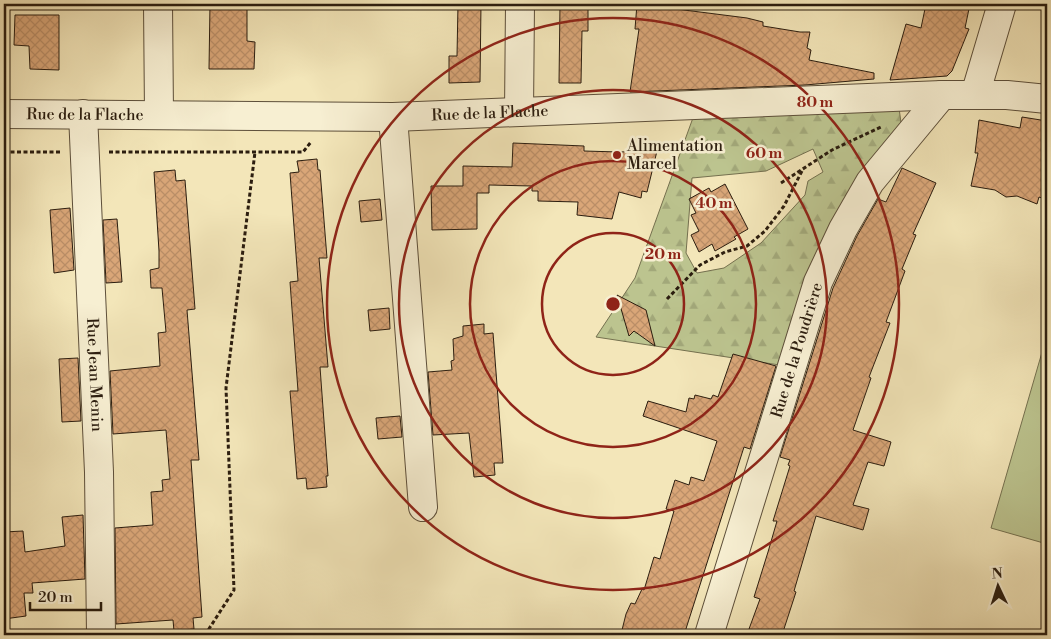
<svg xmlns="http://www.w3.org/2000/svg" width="1051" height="639" font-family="'Libre Bodoni',serif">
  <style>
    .forest { fill: url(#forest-firs); stroke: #74704f; fill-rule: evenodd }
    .green { fill: #bcc48f; stroke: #74704f }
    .building { fill: url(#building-cross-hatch); stroke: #2b1d0f }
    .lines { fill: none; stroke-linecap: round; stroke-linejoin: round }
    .minor-casing { stroke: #5d4f3a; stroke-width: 30 }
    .path { stroke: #2b1d0f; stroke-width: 3; stroke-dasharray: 4 2.5; stroke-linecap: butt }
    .minor { stroke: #f7efd2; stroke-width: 28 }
    .ring { fill: none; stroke: #8f2418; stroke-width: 2.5 }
    .poi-dot { fill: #8f2418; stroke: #f7efd2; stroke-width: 2 }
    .labels { text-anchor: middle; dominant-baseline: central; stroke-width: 5; stroke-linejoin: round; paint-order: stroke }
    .street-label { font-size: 16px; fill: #2b1d0f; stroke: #f7efd2 }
    .poi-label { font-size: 16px; fill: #2b1d0f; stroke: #f7efd2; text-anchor: start }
    .centre { fill: #8f2418; stroke: #f7efd2; stroke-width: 2.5 }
    .ring-label { font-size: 15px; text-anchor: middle; font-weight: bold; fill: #8f2418; stroke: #f7efd2; stroke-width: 5; stroke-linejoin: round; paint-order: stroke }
  </style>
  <defs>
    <pattern id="forest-firs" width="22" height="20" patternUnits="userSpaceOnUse" patternTransform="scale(1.25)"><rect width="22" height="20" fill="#bcc48f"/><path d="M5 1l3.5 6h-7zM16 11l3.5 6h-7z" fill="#a2a87a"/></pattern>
    <pattern id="building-cross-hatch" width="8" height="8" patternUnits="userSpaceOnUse" patternTransform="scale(1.25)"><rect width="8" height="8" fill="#d9a678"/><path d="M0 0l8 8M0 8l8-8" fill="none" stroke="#ba8e67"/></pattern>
  </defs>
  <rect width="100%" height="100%" fill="#f3e6b9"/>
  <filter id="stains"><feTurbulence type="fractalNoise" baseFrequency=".004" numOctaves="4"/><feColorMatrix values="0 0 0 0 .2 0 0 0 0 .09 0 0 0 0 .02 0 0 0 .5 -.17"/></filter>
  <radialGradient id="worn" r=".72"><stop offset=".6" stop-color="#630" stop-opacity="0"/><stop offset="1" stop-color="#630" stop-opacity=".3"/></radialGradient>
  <path class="forest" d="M899,108L902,130L786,366L596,337L635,278L694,115ZM813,149L823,172L808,181L805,195L761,243L724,268L697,273L686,253L692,178L766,171Z"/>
  <polygon class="green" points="1047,335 1047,544 991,528"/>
  <g class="building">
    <polygon points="210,4 240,4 240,6 247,7 247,41 255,42 254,69 209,69"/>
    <polygon points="458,4 481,4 480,82 449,83 449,56 457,56"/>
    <polygon points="560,4 588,4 588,31 582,31 581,83 559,83"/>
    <polygon points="637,4 747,18 763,22 763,26 800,32 810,32 807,48 811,50 809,60 874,73 874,79 805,85 630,92 639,29 635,29"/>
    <polygon points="926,4 970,4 965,28 969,29 952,71 947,76 890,80 906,24 921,28"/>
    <polygon points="15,15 59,15 59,70 30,69 29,46 14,45"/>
    <polygon points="1022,117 1047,121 1047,200 1039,197 1037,204 1017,196 1006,197 995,190 971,186 978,153 975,153 979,120 1020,128"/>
    <polygon points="513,143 584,146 584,151 619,152 657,151 647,192 642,191 641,198 619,192 612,219 577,215 578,202 538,201 538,191 532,191 532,186 489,185 489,193 477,193 477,229 432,230 431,186 463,186 463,166 512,167"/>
    <polygon points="317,159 318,170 320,170 327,258 319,258 328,367 320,367 328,476 326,476 327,487 307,489 306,478 297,479 290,391 298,391 290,282 298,281 290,173 299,172 297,161"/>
    <polygon points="902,168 936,183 913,234 916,235 902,269 905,271 886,322 890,323 869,377 871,378 853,430 891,442 884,466 868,462 853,505 869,509 863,530 816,516 794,591 796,592 782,635 769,635 749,629 760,599 754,597 768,552 777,521 773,521 790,466 788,465 790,460 780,457 833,288 857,236 878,199 886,202"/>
    <polygon points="175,170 176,181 185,180 195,309 187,310 199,460 191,460 202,617 193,618 194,629 174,631 173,620 116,624 115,528 153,525 151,492 163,491 162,480 170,479 166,430 113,434 110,371 160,366 158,333 166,332 162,288 151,288 150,270 159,268 159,251 154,172"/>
    <polygon points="725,184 748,229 734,237 736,239 715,251 712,244 699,252 691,235 699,231 691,215 696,213 689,199 709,188 711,192"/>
    <polygon points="380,199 382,220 361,222 359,201"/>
    <polygon points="70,208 74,270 54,273 50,210"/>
    <polygon points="117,219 122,282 106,283 103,220"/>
    <polygon points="617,295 646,310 655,346 634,331 629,336"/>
    <polygon points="389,308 390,329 370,331 368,310"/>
    <polygon points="484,324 484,334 493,333 503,463 494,463 495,475 474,477 469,433 433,435 428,372 452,370 451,361 454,360 453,339 463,336 463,326"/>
    <polygon points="733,354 776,366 750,449 744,447 684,635 638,635 622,630 626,614 631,603 635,604 642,589 644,590 654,557 660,559 674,511 666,509 675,480 689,485 691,477 704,481 717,441 643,416 648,401 686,412 689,398 694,399 695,395 711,399 713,395 718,397"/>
    <polygon points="78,358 81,421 62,422 59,359"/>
    <polygon points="400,416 402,437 378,439 376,418"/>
    <polygon points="83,515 85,579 32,583 33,593 24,593 26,616 4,619 4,532 23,531 25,552 65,546 62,517"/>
  </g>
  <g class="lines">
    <g class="minor-casing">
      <g id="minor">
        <polyline points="158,4 159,114"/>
        <polyline points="975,95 1002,4"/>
        <polyline points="519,112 520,4"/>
        <path id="s1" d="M4,114L393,117L942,95H1007L1047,99"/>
        <path id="s2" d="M83,114L99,472L101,635"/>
        <polyline points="393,117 423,507"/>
        <path id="s3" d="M709,635L818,282L843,229L870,182L942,95"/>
      </g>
    </g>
    <g class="path">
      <polyline points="4,152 61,152"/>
      <polyline points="109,152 303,152 311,142"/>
      <polyline points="781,183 832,150 881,127"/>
      <polyline points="667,299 700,265 725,252 747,246 765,231 784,206 803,169"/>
      <polyline points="205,635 234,590 226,388 255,152"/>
    </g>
    <use href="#minor" class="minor"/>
  </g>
  <g class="ring">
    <circle cx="613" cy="304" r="71"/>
    <circle cx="613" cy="304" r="143"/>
    <circle cx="613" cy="304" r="214"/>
    <circle cx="613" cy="304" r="286"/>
  </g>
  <circle class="poi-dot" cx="617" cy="155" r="5"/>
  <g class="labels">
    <g class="street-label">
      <text stroke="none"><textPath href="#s1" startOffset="486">Rue de la Flache</textPath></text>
      <text stroke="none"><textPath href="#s1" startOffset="81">Rue de la Flache</textPath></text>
      <text stroke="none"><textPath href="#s3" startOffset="298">Rue de la Poudrière</textPath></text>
      <text stroke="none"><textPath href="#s2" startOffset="261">Rue Jean Menin</textPath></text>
    </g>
    <g class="poi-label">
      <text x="627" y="146">Alimentation<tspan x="627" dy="18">Marcel</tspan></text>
    </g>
  </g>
  <circle cx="613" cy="304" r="8" class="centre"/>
  <g class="ring-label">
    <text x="815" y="107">80 m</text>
    <text x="764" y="158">60 m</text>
    <text x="714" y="208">40 m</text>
    <text x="663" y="259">20 m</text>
  </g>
  <rect width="1051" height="639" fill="none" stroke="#f3e6b9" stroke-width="20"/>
  <rect x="5" y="5" width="1041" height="629" fill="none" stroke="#2b1d0f" stroke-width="2.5"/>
  <rect x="10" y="10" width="1031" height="619" fill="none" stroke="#2b1d0f"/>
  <g transform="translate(998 586) rotate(356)" stroke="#f7efd2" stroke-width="4" paint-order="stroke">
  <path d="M0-4L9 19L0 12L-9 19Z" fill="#2b1d0f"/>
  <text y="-8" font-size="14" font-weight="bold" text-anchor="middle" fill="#2b1d0f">N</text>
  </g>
  <path d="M30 602v8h71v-8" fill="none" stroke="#2b1d0f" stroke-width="2.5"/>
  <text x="38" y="602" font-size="15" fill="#2b1d0f" stroke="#f7efd2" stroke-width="4" paint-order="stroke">20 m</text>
  <rect width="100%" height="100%" filter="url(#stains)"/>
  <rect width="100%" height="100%" fill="url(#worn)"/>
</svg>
